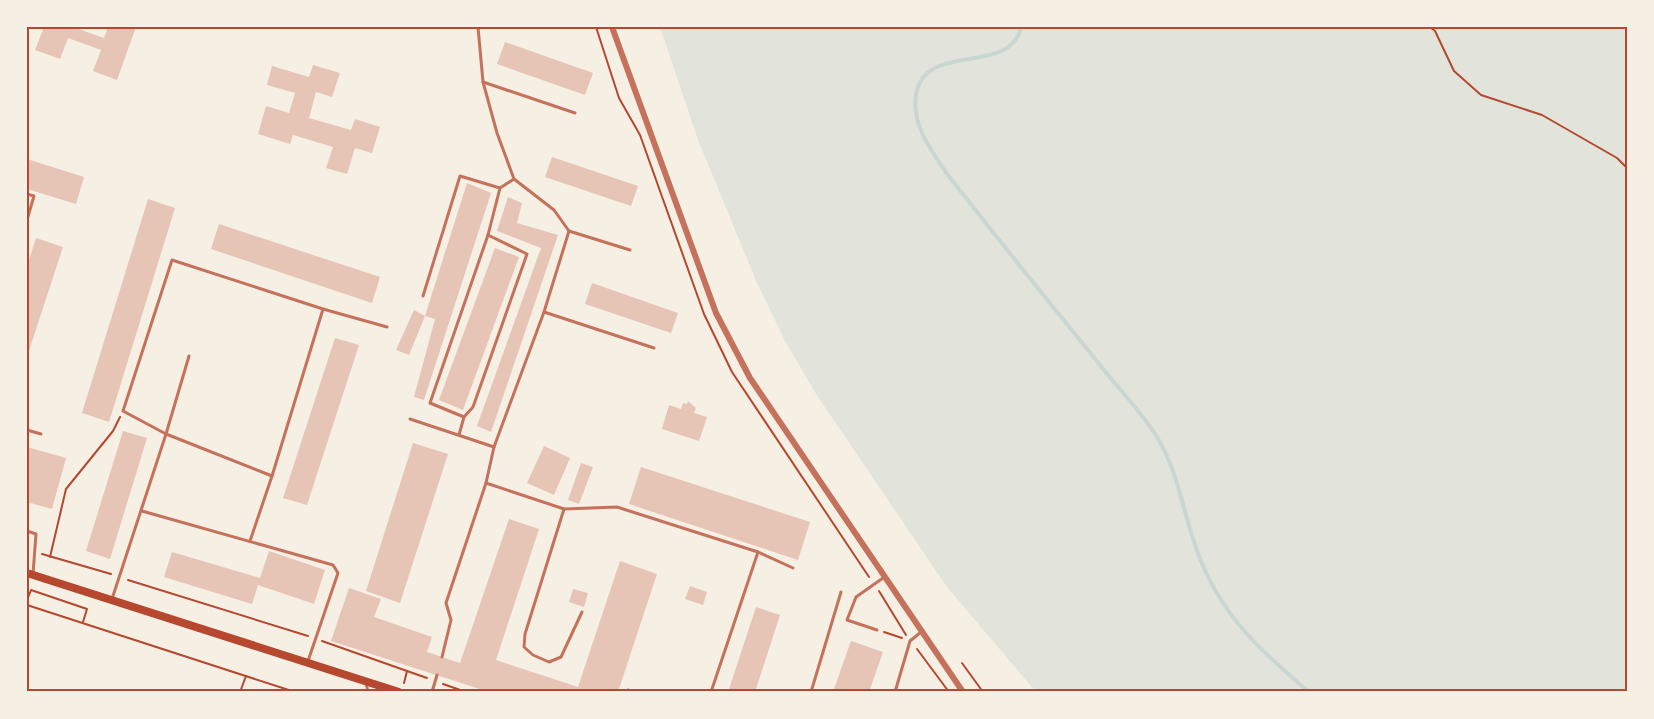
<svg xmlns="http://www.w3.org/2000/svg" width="1654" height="719" font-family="Literata,serif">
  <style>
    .green { fill: #e2e4dc }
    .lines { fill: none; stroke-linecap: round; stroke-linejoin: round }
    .stream { stroke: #c9d6d2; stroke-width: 4 }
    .building { fill: #e6c5b7 }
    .path { stroke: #b5482f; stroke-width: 2 }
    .service { stroke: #c5725c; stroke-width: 3 }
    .minor { stroke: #c5725c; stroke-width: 6 }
    .secondary { stroke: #b5482f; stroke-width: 8 }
    .neatline { fill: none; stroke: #b5482f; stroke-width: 2 }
  </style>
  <rect width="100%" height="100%" fill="#f6efe4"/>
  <polygon class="green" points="660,27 1627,27 1627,692 1036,692 947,587 816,394 785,341 757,283 698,140"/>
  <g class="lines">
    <path class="stream" d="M1021,27C1010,76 930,42 917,90C909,121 930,149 947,174C995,235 1043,295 1092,355C1113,383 1138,407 1157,437C1180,474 1184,521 1201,561C1224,618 1263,653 1309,692"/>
  </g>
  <g class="building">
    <polygon points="44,27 73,27 104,38 108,27 136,27 117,80 93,71 101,50 68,38 60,59 35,50"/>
    <polygon points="505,42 593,73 585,95 497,64"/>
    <polygon points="313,65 340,73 332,97 316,92 309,118 351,130 355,119 380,127 372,153 355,148 347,174 326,168 333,147 293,135 290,144 258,134 266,106 289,113 295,93 267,85 272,66 309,77"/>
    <polygon points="552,157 638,186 631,206 545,177"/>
    <polygon points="27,159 84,177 76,204 27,189"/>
    <polygon points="467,183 491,193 424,400 414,397 435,319 425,316"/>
    <polygon points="508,197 522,203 517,223 558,235 491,432 477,426 541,248 497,231"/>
    <polygon points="148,199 175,208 109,422 82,413"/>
    <polygon points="219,224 380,277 372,303 211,249"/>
    <polygon points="36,238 63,247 27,357 27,266"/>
    <polygon points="495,248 519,257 463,410 439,400"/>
    <polygon points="592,283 678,313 671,333 585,304"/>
    <polygon points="414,310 425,316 409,355 396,350"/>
    <polygon points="335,338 359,345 307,505 283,498"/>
    <polygon points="688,401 696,408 694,413 707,417 699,441 662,429 669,405 681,409 683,403 687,404"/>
    <polygon points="123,431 147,438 110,559 86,551"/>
    <polygon points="413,443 448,454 400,603 366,591"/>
    <polygon points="544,446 570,458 554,495 527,483"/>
    <polygon points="27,447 66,458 52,509 27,502"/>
    <polygon points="581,463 593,467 579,504 568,500"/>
    <polygon points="641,467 810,522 798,560 629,504"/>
    <polygon points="509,519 539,529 496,660 578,687 620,561 657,574 618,692 489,692 331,641 349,588 381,599 374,617 432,637 427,652 460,663"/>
    <polygon points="269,551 325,570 314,604 258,585 252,604 164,577 172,552 260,578"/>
    <polygon points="690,586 707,592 703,605 685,599"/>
    <polygon points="573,589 588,593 584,607 569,602"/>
    <polygon points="756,607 780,615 755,692 728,692"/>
    <polygon points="851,641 883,652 869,692 833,692"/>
  </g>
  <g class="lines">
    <g class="path">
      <polyline points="596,27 619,98 640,135 704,314 732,372 869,577"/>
      <polyline points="1430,27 1435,31 1454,71 1481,95 1542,115 1617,158 1627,168"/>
      <polyline points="42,554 111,574"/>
      <polyline points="50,557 66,489 113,431 120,417"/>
      <polyline points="128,580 308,636"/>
      <polyline points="879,591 906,635"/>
      <polyline points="27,600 31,590 87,609 83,622"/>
      <polyline points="27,605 295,692"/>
      <polyline points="884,632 902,638"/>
      <polyline points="322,641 407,671 404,683"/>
      <polyline points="917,649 949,692"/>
      <polyline points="962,663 983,692"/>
      <polyline points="407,671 427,678"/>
      <polyline points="443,684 466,692"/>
      <polyline points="240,692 246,676"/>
    </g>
    <g class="service">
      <polyline points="478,27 483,82 497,133 514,179 554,210 569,231 630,250"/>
      <polyline points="483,82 575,113"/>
      <polyline points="500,188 514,179"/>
      <polyline points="27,194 34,196 27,220"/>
      <polyline points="423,296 460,176 500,188 488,235 430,403 464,417"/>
      <polyline points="544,312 654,348"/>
      <polyline points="189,356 166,434 272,476 323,309"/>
      <polyline points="410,419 494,447"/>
      <polyline points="27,430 41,434"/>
      <polyline points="459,435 464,417 473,407 527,254 488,235"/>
      <polyline points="486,483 564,509 617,507 758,552 793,568"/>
      <polyline points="564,509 525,634 524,647 533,655 549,662 561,657 582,612"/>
      <polyline points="142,511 333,565 338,573 308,661"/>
      <polyline points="27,531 36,534 33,574"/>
      <polyline points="250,541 272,476"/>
      <polyline points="112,599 166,434 123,411 172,260 323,309 387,327"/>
      <polyline points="877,630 847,620 856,597 883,578"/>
      <polyline points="442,657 451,620 446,603 486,483 494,447 544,312 569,231"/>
      <polyline points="366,683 368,692"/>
      <polyline points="628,690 635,692"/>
      <polyline points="432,692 437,675"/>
      <polyline points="711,692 758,552"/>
      <polyline points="811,692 841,592"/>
      <polyline points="895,692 910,641 921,632"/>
    </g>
    <polyline class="minor" points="612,27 716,313 750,378 963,692"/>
    <polyline class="secondary" points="27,573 399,692"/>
  </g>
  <rect width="1654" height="719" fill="none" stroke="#f6efe4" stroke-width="57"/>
  <rect x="28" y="28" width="1598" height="662" class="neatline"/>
</svg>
